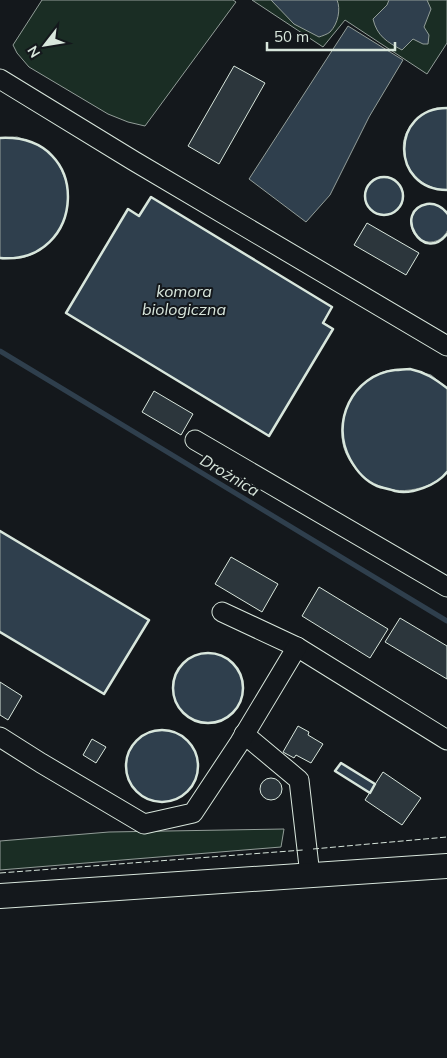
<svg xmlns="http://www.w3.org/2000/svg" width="447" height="1058" font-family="Mulish,sans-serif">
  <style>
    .green { fill: #1a2d24; stroke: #939e99 }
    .water { fill: #2f3f4d; stroke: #939e99 }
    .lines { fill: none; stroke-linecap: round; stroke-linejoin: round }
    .stream { stroke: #2f3f4d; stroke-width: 5 }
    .building { fill: #2c363c; stroke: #d8e6dc }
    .minor-casing { stroke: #d8e6dc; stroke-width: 21 }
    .major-casing { stroke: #d8e6dc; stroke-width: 26 }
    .minor { stroke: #14181c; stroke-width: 19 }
    .major { stroke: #14181c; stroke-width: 24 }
    .fence { stroke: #d8e6dc; stroke-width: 1; stroke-dasharray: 6 2.5; stroke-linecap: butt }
    .wall { stroke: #d8e6dc; stroke-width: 2.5 }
    .labels { text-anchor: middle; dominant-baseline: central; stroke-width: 4; stroke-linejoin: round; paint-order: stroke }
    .water-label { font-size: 16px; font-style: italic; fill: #d8e6dc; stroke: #14181c }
  </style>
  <rect width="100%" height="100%" fill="#14181c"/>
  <g class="green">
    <polygon points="42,0 233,0 236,2 145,126 128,122 108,114 29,67 17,53 13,45"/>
    <polygon points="252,0 447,0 447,43 427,74 345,20 323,47"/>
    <polygon points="284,829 281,847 0,870 0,841 109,832"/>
  </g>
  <g class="water">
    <path d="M271,0H337C341,9 338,24 330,32C328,34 322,36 319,37L294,24Z"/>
    <path d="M389,0H427L431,9L424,27L429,35L428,44H423L413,39L402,50C387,42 377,36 373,19L387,5Z"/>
    <polygon points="348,26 403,60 369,117 330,195 306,222 249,179"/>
    <path d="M437,108H447V190C415,190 390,153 411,125C418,116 426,112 437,108Z"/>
    <path d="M17,137C33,142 45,147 56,160C59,164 61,169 63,174C78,205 59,247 25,257C18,259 9,258 2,259L0,258V138Z"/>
    <circle cx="384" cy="196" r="19"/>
    <polygon points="151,197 332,307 323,322 333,329 269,436 66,313 128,209 139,216"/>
    <circle cx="430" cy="223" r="19"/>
    <path d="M409,369L431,375L447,388V472C438,483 424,488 410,490C382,494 353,476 344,448C335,417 354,380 386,371C393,369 401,370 409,369Z"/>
    <polygon points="0,531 149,620 104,694 0,632"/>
    <circle cx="208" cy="688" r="35"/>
    <circle cx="162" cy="766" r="36"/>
    <polygon points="341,763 375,784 370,793 335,771"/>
  </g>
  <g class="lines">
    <polyline class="stream" points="0,351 447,621"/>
  </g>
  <g class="building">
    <polygon points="234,66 265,83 219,164 188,146"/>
    <polygon points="367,223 419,253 406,275 354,245"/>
    <polygon points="154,391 193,414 181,435 142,412"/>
    <polygon points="231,557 278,584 262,612 215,584"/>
    <polygon points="319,587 388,629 370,658 302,616"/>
    <polygon points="400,618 447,646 447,679 385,642"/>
    <polygon points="0,682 22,696 8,720 0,715"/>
    <polygon points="298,726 309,732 308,735 323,744 311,763 296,755 294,758 283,752"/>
    <polygon points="92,739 106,747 96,763 83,755"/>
    <polygon points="383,772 421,798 402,825 365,800"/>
    <circle cx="271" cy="789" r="11"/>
  </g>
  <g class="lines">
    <g class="minor-casing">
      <g id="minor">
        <polyline points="0,79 134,161 447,346"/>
        <polyline points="195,440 447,587"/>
        <polyline points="222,612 297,647 447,740"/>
        <polyline points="244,734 299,780 310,875"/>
        <polyline points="0,737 41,763 144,824 193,813 240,742 297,647"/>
      </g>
    </g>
    <g class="major-casing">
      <polyline id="major" points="0,896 447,866"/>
    </g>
    <use href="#minor" class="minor"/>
    <use href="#major" class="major"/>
    <g class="fence">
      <polyline points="313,849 447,837"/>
      <polyline points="0,873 303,850"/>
    </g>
    <g class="wall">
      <path d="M447,108C390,108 390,190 447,190"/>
      <path d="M0,138C95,133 86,266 0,258"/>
      <circle cx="384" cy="196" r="19"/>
      <polygon points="151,197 332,307 323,323 333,329 269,436 66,313 128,209 139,216"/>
      <path d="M447,213C442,207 435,203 427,204C392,211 423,265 447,234"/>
      <path d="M447,388C435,379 425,372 410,369C405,369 400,370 395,370C352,375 330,423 350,459C356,470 365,481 377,486C382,488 390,489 395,491C412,495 437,485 447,472"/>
      <polyline points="0,531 149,620 104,694 0,632"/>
      <circle cx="208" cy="688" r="35"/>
      <circle cx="162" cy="766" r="36"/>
      <polygon points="341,763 375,784 370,793 335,771"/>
    </g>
  </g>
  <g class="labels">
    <g class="water-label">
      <text x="184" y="291">komora<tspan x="184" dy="18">biologiczna</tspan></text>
      <text transform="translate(230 475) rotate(31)">Drożnica</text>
    </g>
  </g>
  <g transform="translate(45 45) rotate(239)" stroke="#14181c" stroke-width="4" paint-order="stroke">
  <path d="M0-4L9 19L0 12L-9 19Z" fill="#d8e6dc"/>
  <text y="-8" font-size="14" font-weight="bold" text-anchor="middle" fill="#d8e6dc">N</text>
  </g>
  <path d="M267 42v8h128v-8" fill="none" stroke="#d8e6dc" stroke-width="2.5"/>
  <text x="274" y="42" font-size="15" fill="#d8e6dc" stroke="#14181c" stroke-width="4" paint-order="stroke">50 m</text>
</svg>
